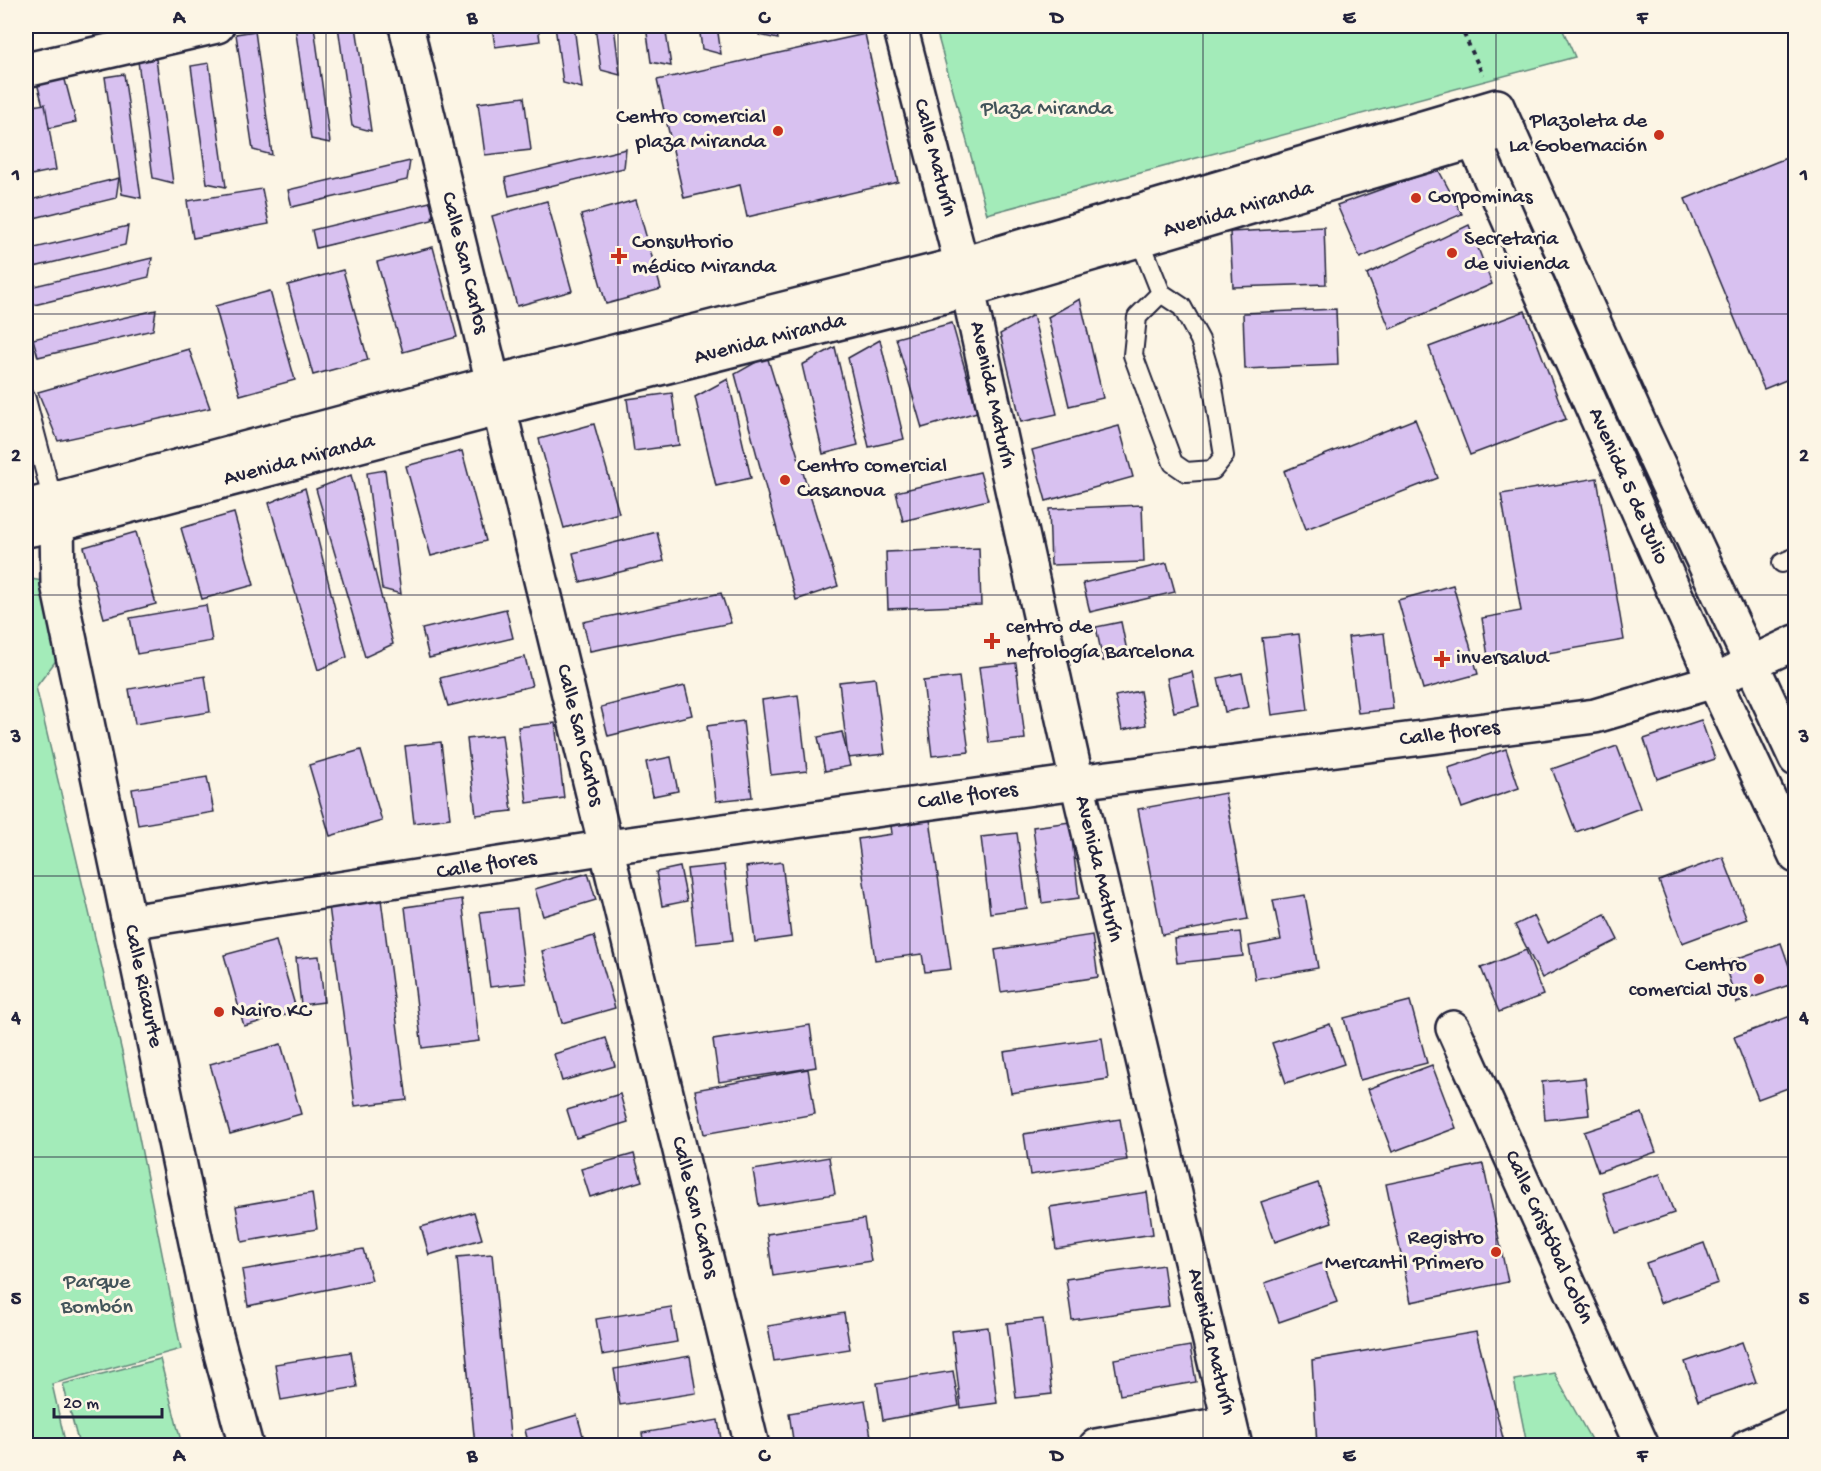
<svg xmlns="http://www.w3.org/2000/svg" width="1821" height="1471" font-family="'Gochi Hand',sans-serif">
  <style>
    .green { fill: #a3ebb9; stroke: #62867a; stroke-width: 1.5 }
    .building { fill: #d8c1f0; stroke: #22223b; stroke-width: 1.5 }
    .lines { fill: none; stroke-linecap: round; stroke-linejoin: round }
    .service-casing { stroke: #22223b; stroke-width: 22 }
    .minor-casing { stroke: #22223b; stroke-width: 38 }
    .path { stroke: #22223b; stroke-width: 4; stroke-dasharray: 4.5 4.5; stroke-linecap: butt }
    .service { stroke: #fcf5e5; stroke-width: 18 }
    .minor { stroke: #fcf5e5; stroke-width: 33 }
    .grid { fill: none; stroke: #22223b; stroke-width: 1.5; stroke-opacity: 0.55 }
    .poi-dot { fill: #c8321e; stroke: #fcf5e5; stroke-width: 2 }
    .labels { text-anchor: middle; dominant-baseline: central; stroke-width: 6; stroke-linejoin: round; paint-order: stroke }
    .park-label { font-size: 22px; fill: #42545a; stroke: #fcf5e5 }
    .poi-label { font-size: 22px; fill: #22223b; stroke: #fcf5e5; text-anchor: start }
    .street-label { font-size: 22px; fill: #22223b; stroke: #fcf5e5 }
    .neatline { fill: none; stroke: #22223b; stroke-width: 2 }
    .grid-label { font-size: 20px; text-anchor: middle; font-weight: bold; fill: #22223b }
  </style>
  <rect width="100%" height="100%" fill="#fcf5e5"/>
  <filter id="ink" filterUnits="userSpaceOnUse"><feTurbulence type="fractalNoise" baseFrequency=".0167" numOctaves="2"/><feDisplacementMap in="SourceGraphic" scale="12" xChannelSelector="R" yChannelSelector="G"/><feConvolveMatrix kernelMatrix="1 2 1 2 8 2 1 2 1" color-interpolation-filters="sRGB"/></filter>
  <g filter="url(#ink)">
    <g class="green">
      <polygon points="935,26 1561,26 1575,57 987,214"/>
      <polygon points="26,578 58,584 70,642 36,687 122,1052 181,1349 52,1384 66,1446 26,1445"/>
      <polygon points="160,1359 182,1445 79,1445 63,1384"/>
      <polygon points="1554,1373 1594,1445 1527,1445 1514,1380"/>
    </g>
    <g class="building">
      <polygon points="295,26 314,26 330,143 311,139"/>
      <polygon points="338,26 356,26 371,131 352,126"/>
      <polygon points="492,26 538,26 540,41 495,47"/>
      <polygon points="555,26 574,26 582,88 563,83"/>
      <polygon points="595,26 614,26 620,75 601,70"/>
      <polygon points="646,26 665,26 671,66 651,62"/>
      <polygon points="699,26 717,26 721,54 702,49"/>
      <polygon points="758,26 776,26 778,39 759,35"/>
      <polygon points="255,31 272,155 253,150 236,34"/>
      <polygon points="865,34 898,182 747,217 740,185 684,198 657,80"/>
      <polygon points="156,59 173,183 153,178 138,61"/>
      <polygon points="209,63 226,187 207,183 191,66"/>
      <polygon points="124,74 141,198 122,194 105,77"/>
      <polygon points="64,76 76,122 49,128 37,83"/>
      <polygon points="524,97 531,150 485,155 478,103"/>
      <polygon points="45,104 56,170 26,176 26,107"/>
      <polygon points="626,149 624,168 509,196 505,178"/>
      <polygon points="1796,154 1796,376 1764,389 1685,199"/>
      <polygon points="410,161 407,180 292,207 288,190"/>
      <polygon points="1438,169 1462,214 1360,258 1337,205"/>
      <polygon points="119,178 116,198 26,220 26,201"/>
      <polygon points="262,189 269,224 193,238 187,201"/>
      <polygon points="636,200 661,289 606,304 581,215"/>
      <polygon points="434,201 432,220 316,248 312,230"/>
      <polygon points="547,201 572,291 517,306 492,216"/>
      <polygon points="1469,225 1492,284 1390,329 1367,274"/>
      <polygon points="128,226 125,245 26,269 26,250"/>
      <polygon points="1324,227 1326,284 1233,287 1230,232"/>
      <polygon points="433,247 457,337 403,352 377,262"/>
      <polygon points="152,258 149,277 34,305 30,287"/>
      <polygon points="343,270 368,360 313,375 288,285"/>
      <polygon points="270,291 295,380 240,395 215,306"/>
      <polygon points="1080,299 1103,398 1069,406 1048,317"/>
      <polygon points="1336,309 1338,365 1245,369 1243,313"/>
      <polygon points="156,310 153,330 38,357 33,339"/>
      <polygon points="1525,311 1566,419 1470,455 1429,347"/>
      <polygon points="1033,315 1057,414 1021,422 1000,334"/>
      <polygon points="952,323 977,412 922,428 896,338"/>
      <polygon points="880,340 904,439 869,447 848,358"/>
      <polygon points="835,347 858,445 823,454 802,365"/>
      <polygon points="189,349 210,408 58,441 38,392"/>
      <polygon points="767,356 838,586 796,600 735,374"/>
      <polygon points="728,379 751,478 716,486 695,397"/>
      <polygon points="672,393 679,445 634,451 627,399"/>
      <polygon points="1415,419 1438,478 1306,529 1284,471"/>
      <polygon points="594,424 619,513 564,528 539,439"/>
      <polygon points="1119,426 1133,477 1046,501 1032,450"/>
      <polygon points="462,451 486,541 431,556 406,466"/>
      <polygon points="385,470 401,594 382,589 367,473"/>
      <polygon points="980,472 988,500 903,521 896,492"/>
      <polygon points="351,475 393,644 365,657 316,489"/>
      <polygon points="1597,478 1624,640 1489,663 1482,618 1521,611 1501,494"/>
      <polygon points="305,488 347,657 318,670 269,503"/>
      <polygon points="1142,505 1144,562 1051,565 1049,509"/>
      <polygon points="234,513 254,585 202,599 181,528"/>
      <polygon points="136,532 156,604 104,618 84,547"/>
      <polygon points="657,532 664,561 580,582 573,553"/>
      <polygon points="979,548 981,605 888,609 886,552"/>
      <polygon points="1167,563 1175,592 1090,612 1083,583"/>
      <polygon points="1453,585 1478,674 1423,689 1398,600"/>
      <polygon points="721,593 731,623 590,651 583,622"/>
      <polygon points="206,605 212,641 137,654 130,618"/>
      <polygon points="506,609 513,638 429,658 422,629"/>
      <polygon points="1121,622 1128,656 1103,661 1096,627"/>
      <polygon points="1384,633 1393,709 1358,713 1348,637"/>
      <polygon points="1299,634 1308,710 1272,715 1262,638"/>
      <polygon points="525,657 532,686 448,706 440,678"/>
      <polygon points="1016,663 1025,739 989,743 979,667"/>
      <polygon points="1192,672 1199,706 1174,712 1167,678"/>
      <polygon points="1242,673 1249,707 1225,712 1218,678"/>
      <polygon points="205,676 210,712 135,724 129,689"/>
      <polygon points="959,677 969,752 932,756 923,681"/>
      <polygon points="875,678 885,754 848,758 839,682"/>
      <polygon points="685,686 692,715 608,736 601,707"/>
      <polygon points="1140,691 1146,725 1122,730 1115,696"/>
      <polygon points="798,695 807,771 771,775 762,700"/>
      <polygon points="1701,720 1715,759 1657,779 1644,739"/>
      <polygon points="743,721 752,797 716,801 707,726"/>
      <polygon points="555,723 564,798 527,803 518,727"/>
      <polygon points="842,732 850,766 825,771 818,737"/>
      <polygon points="502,735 512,811 476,815 467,739"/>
      <polygon points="441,742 450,818 414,823 405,746"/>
      <polygon points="1617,746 1640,808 1576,832 1552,769"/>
      <polygon points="1506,749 1519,788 1462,808 1448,768"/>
      <polygon points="361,750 382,821 330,836 309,765"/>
      <polygon points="671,757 678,791 653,796 646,762"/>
      <polygon points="207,777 214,812 138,825 132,789"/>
      <polygon points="1225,793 1248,919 1162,935 1138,809"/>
      <polygon points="929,812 951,969 925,972 922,954 875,960 858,839 892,834 890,818"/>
      <polygon points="1070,822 1079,898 1042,903 1033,827"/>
      <polygon points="1017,833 1027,908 990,913 981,837"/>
      <polygon points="1723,857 1747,919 1682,943 1659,881"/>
      <polygon points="782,862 791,937 755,942 746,867"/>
      <polygon points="724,865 733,940 696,944 687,869"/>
      <polygon points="680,867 687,901 662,906 656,872"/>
      <polygon points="588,873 596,900 543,916 535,889"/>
      <polygon points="1305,895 1318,968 1255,979 1249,946 1281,940 1273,900"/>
      <polygon points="381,899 407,1100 355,1106 329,906"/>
      <polygon points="462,899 479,1041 422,1048 405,907"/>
      <polygon points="517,908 526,983 490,987 480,912"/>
      <polygon points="1605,914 1618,940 1542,978 1515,925 1534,916 1547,943"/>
      <polygon points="1240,932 1243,956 1177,963 1174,939"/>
      <polygon points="1092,935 1098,977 1001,992 995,950"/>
      <polygon points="594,936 615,1008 562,1023 542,951"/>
      <polygon points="276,941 297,1012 244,1026 224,955"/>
      <polygon points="1781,943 1795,983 1737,1003 1724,963"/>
      <polygon points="1526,950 1543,995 1499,1012 1481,968"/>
      <polygon points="319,956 324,1002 301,1005 296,958"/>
      <polygon points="1410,1001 1427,1063 1360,1080 1344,1018"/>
      <polygon points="1796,1014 1796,1085 1758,1099 1734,1037"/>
      <polygon points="1330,1024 1344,1064 1286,1083 1272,1043"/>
      <polygon points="810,1025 816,1067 719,1082 713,1040"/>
      <polygon points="606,1038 615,1066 562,1081 554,1054"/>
      <polygon points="1102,1038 1108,1079 1011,1093 1004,1052"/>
      <polygon points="281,1044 301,1114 230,1134 210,1064"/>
      <polygon points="1432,1065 1456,1128 1392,1152 1368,1089"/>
      <polygon points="808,1069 815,1114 704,1134 695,1090"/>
      <polygon points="1585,1078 1589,1115 1545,1120 1542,1082"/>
      <polygon points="620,1094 628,1122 576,1138 567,1110"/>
      <polygon points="1642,1113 1656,1152 1598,1172 1584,1132"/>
      <polygon points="1120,1119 1127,1160 1030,1175 1024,1134"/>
      <polygon points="634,1154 642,1181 590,1197 581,1169"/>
      <polygon points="829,1157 835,1194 759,1206 753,1170"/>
      <polygon points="1483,1164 1508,1282 1411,1302 1386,1184"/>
      <polygon points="1660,1174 1674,1213 1616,1233 1603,1193"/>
      <polygon points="1318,1183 1332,1222 1275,1242 1261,1202"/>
      <polygon points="1147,1192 1153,1234 1056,1249 1050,1207"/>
      <polygon points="312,1193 317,1229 242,1242 236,1206"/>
      <polygon points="474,1212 482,1239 429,1255 421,1227"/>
      <polygon points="864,1219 871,1261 773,1276 767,1234"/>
      <polygon points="1704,1243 1718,1283 1660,1303 1646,1263"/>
      <polygon points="363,1249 372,1280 248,1306 242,1270"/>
      <polygon points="492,1254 511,1446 475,1446 457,1257"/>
      <polygon points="1323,1263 1337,1302 1279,1322 1265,1283"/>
      <polygon points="1163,1265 1169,1306 1072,1320 1066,1279"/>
      <polygon points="671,1307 677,1342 602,1355 596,1319"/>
      <polygon points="844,1313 850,1349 774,1361 768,1326"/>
      <polygon points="1043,1319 1052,1394 1016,1398 1007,1323"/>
      <polygon points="988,1327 997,1403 961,1408 952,1331"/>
      <polygon points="1476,1332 1505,1446 1317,1446 1312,1360"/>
      <polygon points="1742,1342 1756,1382 1698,1401 1685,1362"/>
      <polygon points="1190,1346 1196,1382 1120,1395 1114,1359"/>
      <polygon points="351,1352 357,1387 281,1400 275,1364"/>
      <polygon points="690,1356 696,1393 620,1405 614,1369"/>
      <polygon points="953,1371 959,1406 883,1420 877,1383"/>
      <polygon points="865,1400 871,1437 817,1446 794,1446 789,1413"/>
      <polygon points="577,1415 586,1446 529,1446 525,1430"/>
      <polygon points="718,1420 722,1446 644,1446 642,1433"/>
    </g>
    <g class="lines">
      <g class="service-casing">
        <g id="service">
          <polyline points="1140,240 1161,293 1182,307 1200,340 1212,381 1224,456 1213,470 1186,472 1173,463 1133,355 1137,317 1161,293"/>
          <polyline points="26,399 52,498"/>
          <polyline points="1782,563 1796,557"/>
        </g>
      </g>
      <g class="minor-casing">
        <g id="minor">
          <path id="s1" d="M406,26L752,1446"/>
          <path id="s2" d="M900,26L968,290L1077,782L1235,1446"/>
          <polyline points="26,70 217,26"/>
          <path id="s3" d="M1465,121L1714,681L1796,856"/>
          <polyline points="26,507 495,382 962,264 1497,106 1639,423 1796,759"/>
          <path id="s4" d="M57,524L58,584L214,1328L246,1446"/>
          <path id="s5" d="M26,530L63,523L505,407L968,290L1509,131"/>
          <path id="s6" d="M129,922L608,847L1077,782L1595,716L1714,681L1796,642"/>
          <path id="s7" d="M1453,1028L1642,1446"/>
          <polyline points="1096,1446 1229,1423"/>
          <polyline points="1748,1446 1796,1425"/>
        </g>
      </g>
      <polyline class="path" points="1460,26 1483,75"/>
      <use href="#service" class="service"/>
      <use href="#minor" class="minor"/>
    </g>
  </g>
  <path class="grid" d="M326,26V1446M618,26V1446M910,26V1446M1203,26V1446M1496,26V1446M26,314H1796M26,595H1796M26,876H1796M26,1157H1796"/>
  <g class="poi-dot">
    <circle cx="778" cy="131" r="6"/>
    <circle cx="1659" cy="135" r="6"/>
    <circle cx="1416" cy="198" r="6"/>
    <circle cx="1452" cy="253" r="6"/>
    <path d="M616 247h6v6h6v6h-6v6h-6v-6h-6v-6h6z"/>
    <circle cx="785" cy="480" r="6"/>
    <path d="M989 632h6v6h6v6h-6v6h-6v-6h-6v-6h6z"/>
    <path d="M1439 650h6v6h6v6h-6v6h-6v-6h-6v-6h6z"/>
    <circle cx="1759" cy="979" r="6"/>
    <circle cx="219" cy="1012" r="6"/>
    <circle cx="1496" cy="1252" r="6"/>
  </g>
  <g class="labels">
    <g class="park-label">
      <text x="1047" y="110">Plaza Miranda</text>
      <text x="97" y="1283">Parque<tspan x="97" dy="25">Bombón</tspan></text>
    </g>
    <g class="poi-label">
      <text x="766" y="118" text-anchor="end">Centro comercial<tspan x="766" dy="25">plaza Miranda</tspan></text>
      <text x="1647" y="122" text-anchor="end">Plazoleta de<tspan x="1647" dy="25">La Gobernación</tspan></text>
      <text x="1428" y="198">Corpominas</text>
      <text x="1464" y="240">Secretaria<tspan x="1464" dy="25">de vivienda</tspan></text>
      <text x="632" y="243">Consultorio<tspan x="632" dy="25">médico Miranda</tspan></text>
      <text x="797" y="467">Centro comercial<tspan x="797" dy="25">Casanova</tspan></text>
      <text x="1006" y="628">centro de<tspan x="1006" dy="25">nefrología Barcelona</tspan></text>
      <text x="1456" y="659">inversalud</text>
      <text x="1747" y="966" text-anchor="end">Centro<tspan x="1747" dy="25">comercial Jus</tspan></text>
      <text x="231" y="1012">Nairo KC</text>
      <text x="1484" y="1239" text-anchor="end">Registro<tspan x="1484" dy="25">Mercantil Primero</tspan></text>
    </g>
    <g class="street-label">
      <text stroke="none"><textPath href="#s2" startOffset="136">Calle Maturín</textPath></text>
      <text stroke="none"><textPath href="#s5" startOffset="1254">Avenida Miranda</textPath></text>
      <text stroke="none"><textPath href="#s1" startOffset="244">Calle San Carlos</textPath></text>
      <text stroke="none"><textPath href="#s5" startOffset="768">Avenida Miranda</textPath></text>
      <text stroke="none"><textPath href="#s2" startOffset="380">Avenida Maturín</textPath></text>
      <text stroke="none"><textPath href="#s5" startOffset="282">Avenida Miranda</textPath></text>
      <text stroke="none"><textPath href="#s3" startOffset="400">Avenida 5 de Julio</textPath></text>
      <text stroke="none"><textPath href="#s1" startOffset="730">Calle San Carlos</textPath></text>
      <text stroke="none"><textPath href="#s6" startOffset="1334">Calle flores</textPath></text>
      <text stroke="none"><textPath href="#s6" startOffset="848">Calle flores</textPath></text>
      <text stroke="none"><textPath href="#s6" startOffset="362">Calle flores</textPath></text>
      <text stroke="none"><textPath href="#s2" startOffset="866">Avenida Maturín</textPath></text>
      <text stroke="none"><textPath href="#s4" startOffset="471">Calle Ricaurte</textPath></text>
      <text stroke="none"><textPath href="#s1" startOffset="1216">Calle San Carlos</textPath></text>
      <text stroke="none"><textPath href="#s7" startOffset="230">Calle Cristóbal Colón</textPath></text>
      <text stroke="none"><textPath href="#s2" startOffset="1352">Avenida Maturín</textPath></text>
    </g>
  </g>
  <rect width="1821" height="1471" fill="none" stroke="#fcf5e5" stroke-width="66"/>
  <path d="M54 1408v9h108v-9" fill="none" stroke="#22223b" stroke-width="3"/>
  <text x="63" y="1408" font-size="18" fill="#22223b" stroke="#fcf5e5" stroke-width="4.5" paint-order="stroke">20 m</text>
  <rect x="33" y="33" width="1755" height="1405" class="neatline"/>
  <g class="grid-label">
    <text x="179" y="23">A</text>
    <text x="472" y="23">B</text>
    <text x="764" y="23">C</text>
    <text x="1057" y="23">D</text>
    <text x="1349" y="23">E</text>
    <text x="1642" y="23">F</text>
    <text x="16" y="180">1</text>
    <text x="1804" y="180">1</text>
    <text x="16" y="461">2</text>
    <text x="1804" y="461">2</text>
    <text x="16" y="742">3</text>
    <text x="1804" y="742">3</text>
    <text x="16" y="1023">4</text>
    <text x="1804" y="1023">4</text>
    <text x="16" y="1304">5</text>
    <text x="1804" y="1304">5</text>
    <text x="179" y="1461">A</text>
    <text x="472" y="1461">B</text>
    <text x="764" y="1461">C</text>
    <text x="1057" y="1461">D</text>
    <text x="1349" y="1461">E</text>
    <text x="1642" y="1461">F</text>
  </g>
</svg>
